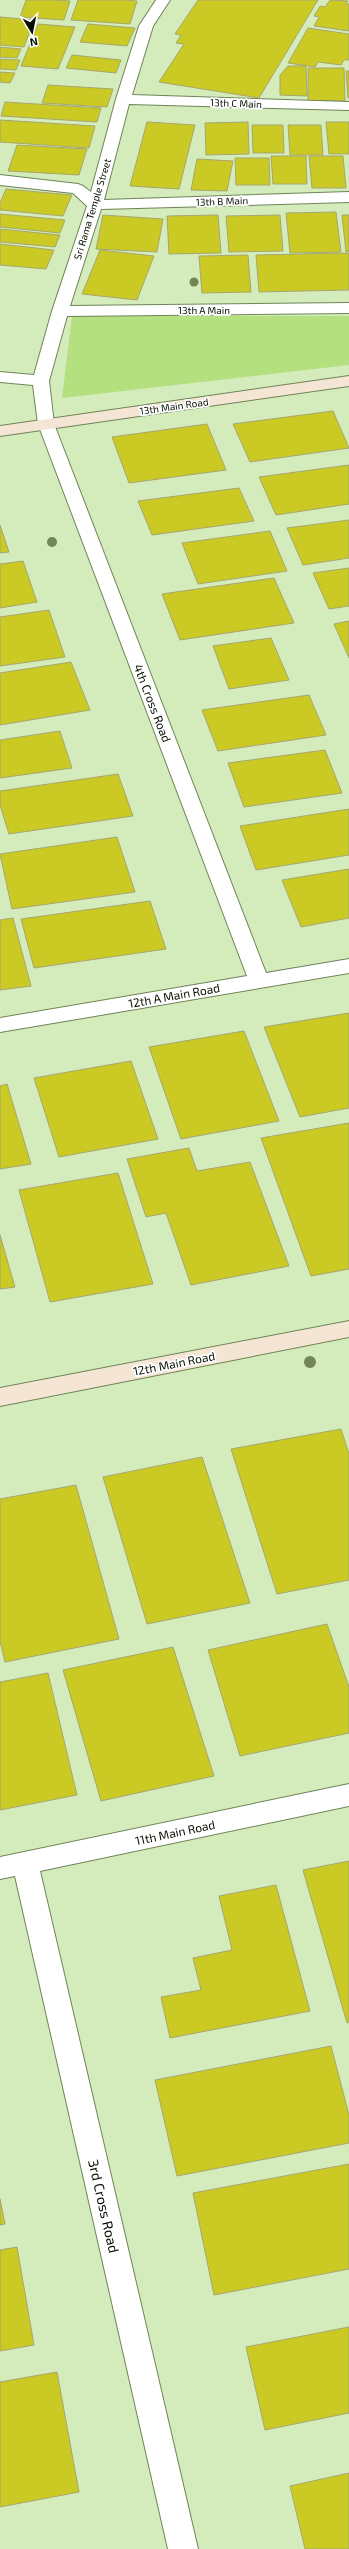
<svg xmlns="http://www.w3.org/2000/svg" width="349" height="2549" font-family="'Exo 2',sans-serif">
  <style>
    .green { fill: #b4e07f }
    .building { fill: #cbc924; stroke: #a5a672 }
    .lines { fill: none; stroke-linecap: round; stroke-linejoin: round }
    .street-casing { stroke: #6f8457; stroke-width: 2 }
    .secondary-casing { stroke: #6f8457; stroke-width: 2 }
    .street { fill: #fff; fill-rule: evenodd }
    .secondary { fill: #f4e5d4; fill-rule: evenodd }
    .tree { fill: #718654 }
    .labels { text-anchor: middle; dominant-baseline: central; stroke-width: 3.5; stroke-linejoin: round; paint-order: stroke }
    .far-street-label { font-size: 10px; fill: #070f01; stroke: #fff }
    .street-label { font-size: 12px; fill: #070f01; stroke: #fff }
    .near-street-label { font-size: 14px; fill: #070f01; stroke: #fff }
  </style>
  <rect width="100%" height="100%" fill="#d4ecbb"/>
  <polygon class="green" points="72,316 349,316 349,365 62,398"/>
  <g class="building">
    <polygon points="26,0 57,0 70,1 64,20 20,17"/>
    <polygon points="78,0 126,0 137,1 130,24 71,20"/>
    <polygon points="198,0 318,0 259,98 159,82 184,44 176,43 181,35 175,34"/>
    <polygon points="330,0 348,1 346,4 349,4 349,31 314,26 319,17 314,16 320,6 325,7"/>
    <polygon points="0,17 34,20 24,47 0,45"/>
    <polygon points="38,24 75,27 58,69 21,66"/>
    <polygon points="88,24 135,28 127,46 80,42"/>
    <polygon points="308,28 349,34 349,60 344,60 341,65 318,62 315,67 288,63"/>
    <polygon points="0,47 21,49 17,58 0,57"/>
    <polygon points="72,55 121,60 116,73 66,68"/>
    <polygon points="0,59 20,60 16,70 0,69"/>
    <polygon points="288,66 306,66 307,96 280,95 280,75"/>
    <polygon points="308,68 344,68 345,101 308,101"/>
    <polygon points="346,71 349,71 349,98 348,98"/>
    <polygon points="0,72 15,73 10,83 0,82"/>
    <polygon points="48,85 113,89 107,107 42,103"/>
    <polygon points="5,102 101,108 97,122 1,116"/>
    <polygon points="0,120 95,126 89,148 0,142"/>
    <polygon points="147,122 195,125 179,189 130,186"/>
    <polygon points="248,122 249,154 206,155 205,123"/>
    <polygon points="326,122 349,122 349,154 329,154"/>
    <polygon points="252,125 283,125 284,153 253,153"/>
    <polygon points="288,125 321,125 323,155 290,155"/>
    <polygon points="17,145 87,149 79,175 8,171"/>
    <polygon points="271,156 306,156 307,184 273,184"/>
    <polygon points="309,156 343,156 346,188 312,188"/>
    <polygon points="235,158 269,158 270,185 236,185"/>
    <polygon points="197,159 233,161 227,191 191,190"/>
    <polygon points="6,189 72,195 63,216 0,210 0,203"/>
    <polygon points="336,212 341,252 290,253 286,213"/>
    <polygon points="0,214 65,220 60,233 0,227"/>
    <polygon points="103,215 163,219 157,252 96,249"/>
    <polygon points="218,215 221,253 169,254 167,216"/>
    <polygon points="280,215 283,251 229,252 226,216"/>
    <polygon points="342,215 349,215 349,251 346,252"/>
    <polygon points="0,229 60,235 55,247 0,242"/>
    <polygon points="0,244 54,250 46,269 0,265"/>
    <polygon points="100,250 154,256 137,300 82,294"/>
    <polygon points="349,253 349,290 259,292 256,255"/>
    <polygon points="248,255 251,292 202,293 199,256"/>
    <polygon points="333,411 349,448 250,462 233,424"/>
    <polygon points="207,424 226,470 129,483 112,437"/>
    <polygon points="349,465 349,504 276,515 259,477"/>
    <polygon points="239,488 254,521 152,535 138,501"/>
    <polygon points="349,520 349,558 303,565 287,528"/>
    <polygon points="0,525 9,552 0,553"/>
    <polygon points="270,531 287,571 198,584 182,543"/>
    <polygon points="23,561 37,602 0,608 0,564"/>
    <polygon points="349,568 349,606 329,609 313,573"/>
    <polygon points="274,578 294,623 180,640 162,594"/>
    <polygon points="49,610 65,657 0,666 0,617"/>
    <polygon points="349,621 349,658 334,624"/>
    <polygon points="271,638 289,680 229,689 213,646"/>
    <polygon points="71,662 90,710 0,725 0,673"/>
    <polygon points="309,695 326,735 218,751 202,710"/>
    <polygon points="60,731 72,768 0,778 0,740"/>
    <polygon points="325,750 342,793 244,807 228,763"/>
    <polygon points="118,774 133,816 9,834 0,805 0,791"/>
    <polygon points="349,809 349,855 256,870 240,826"/>
    <polygon points="117,837 135,892 12,909 0,854"/>
    <polygon points="349,869 349,918 301,927 282,880"/>
    <polygon points="150,901 166,949 34,968 21,919"/>
    <polygon points="13,918 31,986 0,990 0,920"/>
    <polygon points="349,1013 349,1108 300,1117 264,1027"/>
    <polygon points="244,1031 279,1121 181,1139 149,1047"/>
    <polygon points="131,1061 158,1139 59,1157 34,1078"/>
    <polygon points="7,1084 31,1164 0,1169 0,1086"/>
    <polygon points="349,1123 349,1269 311,1276 261,1138"/>
    <polygon points="189,1148 197,1171 250,1162 289,1266 191,1285 166,1213 146,1217 127,1159"/>
    <polygon points="118,1173 153,1284 50,1302 19,1190"/>
    <polygon points="0,1235 15,1287 0,1289"/>
    <polygon points="341,1429 349,1454 349,1580 277,1594 231,1449"/>
    <polygon points="202,1457 250,1603 147,1624 103,1477"/>
    <polygon points="76,1485 119,1639 5,1662 0,1641 0,1499"/>
    <polygon points="327,1624 349,1687 349,1733 240,1756 208,1650"/>
    <polygon points="173,1647 214,1776 101,1801 63,1670"/>
    <polygon points="48,1673 77,1795 0,1810 0,1682"/>
    <polygon points="349,1861 349,2022 347,2023 303,1870"/>
    <polygon points="276,1885 310,2011 170,2038 161,1997 201,1990 193,1958 232,1950 219,1896"/>
    <polygon points="331,2046 349,2115 349,2143 177,2176 155,2080"/>
    <polygon points="349,2164 349,2269 214,2295 193,2193"/>
    <polygon points="0,2199 5,2224 0,2225"/>
    <polygon points="17,2247 34,2345 0,2351 0,2250"/>
    <polygon points="349,2327 349,2413 265,2430 246,2347"/>
    <polygon points="57,2372 79,2492 0,2507 0,2382"/>
    <polygon points="349,2473 349,2549 305,2549 290,2486"/>
  </g>
  <g class="lines">
    <g class="street-casing">
      <g id="street">
        <polygon points="156,0 170,0 153,26 132,95 349,102 349,110 129,104 104,200 349,192 349,202 101,209 70,306 349,303 349,313 67,316 49,381 54,424 266,973 349,959 349,973 0,1032 0,1018 247,976 38,424 33,385 0,382 0,372 34,375 52,311 87,206 73,193 0,185 0,175 78,184 83,186 91,192 116,99 139,26"/>
        <polygon points="349,1784 349,1806 40,1871 198,2549 168,2549 15,1876 0,1879 0,1857"/>
      </g>
    </g>
    <g class="secondary-casing">
      <g id="secondary">
        <polygon points="349,376 349,386 0,436 0,426"/>
        <polygon points="349,1321 349,1337 0,1406 0,1388"/>
      </g>
    </g>
    <use href="#street" class="street"/>
    <use href="#secondary" class="secondary"/>
  </g>
  <g class="tree">
    <circle cx="194" cy="282" r="4.5"/>
    <circle cx="52" cy="542" r="5"/>
    <circle cx="310" cy="1362" r="6"/>
  </g>
  <g class="labels">
    <g class="far-street-label">
      <text transform="translate(236 103) rotate(2)">13th C Main</text>
      <text transform="translate(222 201) rotate(-2)">13th B Main</text>
      <text transform="translate(92 209) rotate(-73)">Sri Rama Temple Street</text>
      <text x="204" y="310">13th A Main</text>
      <text transform="translate(174 406) rotate(-8)">13th Main Road</text>
    </g>
    <g class="street-label">
      <text transform="translate(153 703) rotate(69)">4th Cross Road</text>
      <text transform="translate(174 995) rotate(-10)">12th A Main Road</text>
      <text transform="translate(174 1363) rotate(-11)">12th Main Road</text>
      <text transform="translate(175 1832) rotate(-12)">11th Main Road</text>
    </g>
    <g class="near-street-label">
      <text transform="translate(104 2206) rotate(77)">3rd Cross Road</text>
    </g>
  </g>
  <g transform="translate(32 32) rotate(170)" stroke="#ffffff" stroke-width="3" paint-order="stroke">
  <path d="M0-3L7 15L0 10L-7 15Z" fill="#070f01"/>
  <text y="-6" font-size="11" font-weight="bold" text-anchor="middle" fill="#070f01">N</text>
  </g>
</svg>
